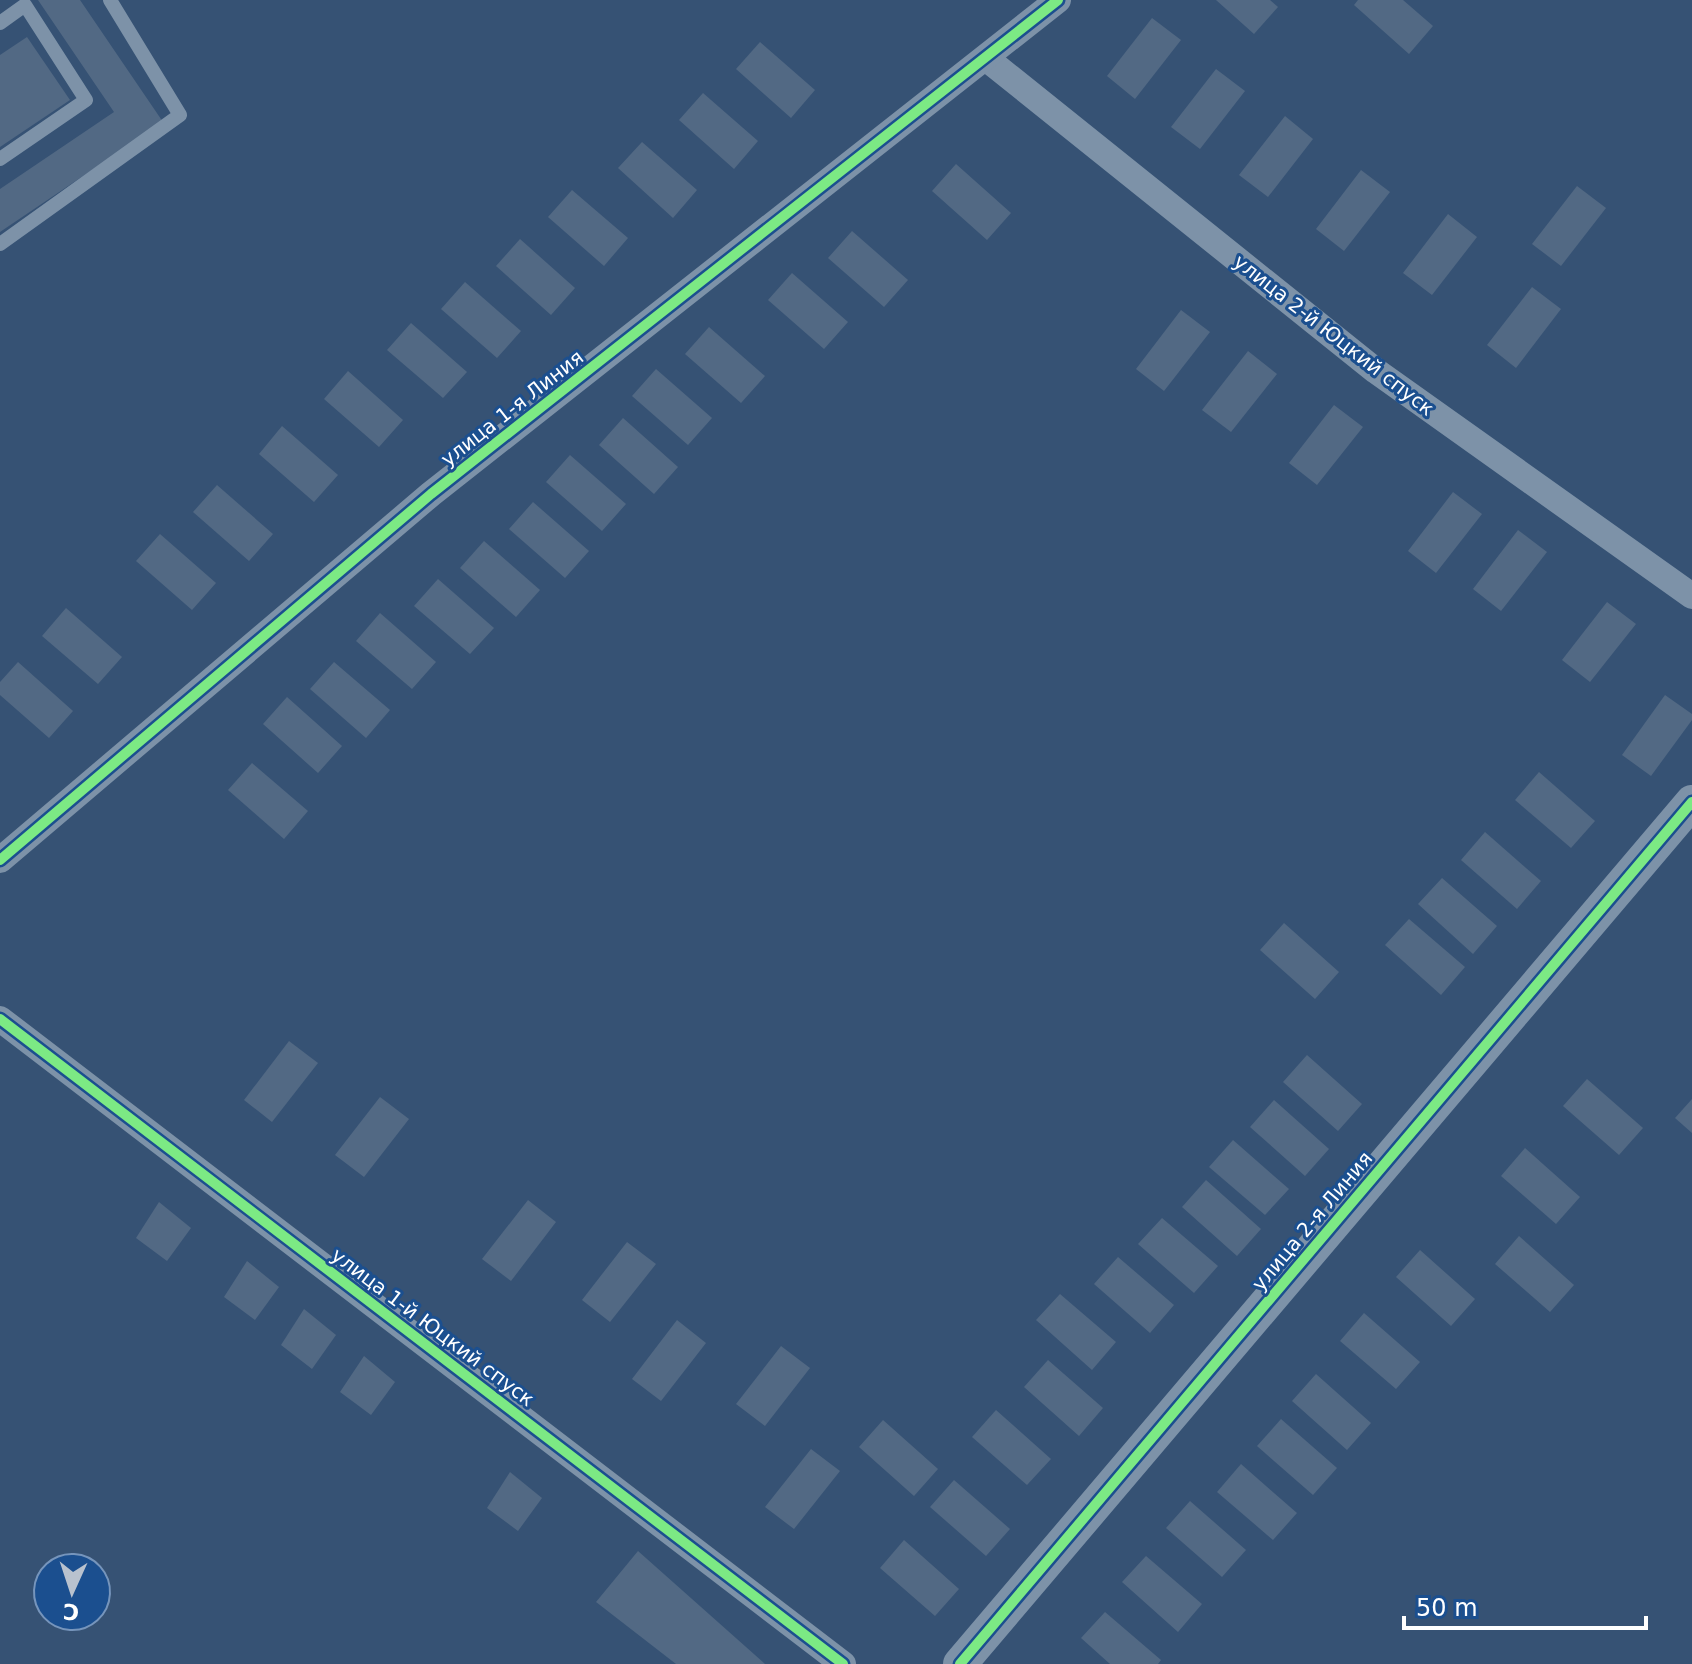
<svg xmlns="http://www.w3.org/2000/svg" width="1692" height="1664" font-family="'DejaVu Sans',sans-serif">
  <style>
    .building { fill: #526984 }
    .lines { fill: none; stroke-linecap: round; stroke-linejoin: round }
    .service { stroke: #7d92a8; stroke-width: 14 }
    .minor { stroke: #7d92a8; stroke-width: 26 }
    .tertiary { stroke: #7d92a8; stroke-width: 34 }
    .cycleway-casing { stroke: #1b4f8f; stroke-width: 15 }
    .cycleway { stroke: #7ce984; stroke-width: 10 }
    .labels { text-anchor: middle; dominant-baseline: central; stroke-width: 6; stroke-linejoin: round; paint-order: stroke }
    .street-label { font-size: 20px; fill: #fff; stroke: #1b4f8f }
  </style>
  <rect width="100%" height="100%" fill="#365274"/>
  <g class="building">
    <polygon points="38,0 80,0 163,122 0,232 0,189 114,112"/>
    <polygon points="1216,0 1270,0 1278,7 1254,34"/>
    <polygon points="1358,0 1403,0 1433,26 1409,54 1354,5"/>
    <polygon points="1152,18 1181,40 1135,99 1107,76"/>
    <polygon points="27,37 70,100 0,147 0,55"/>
    <polygon points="760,42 815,90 791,118 736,69"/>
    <polygon points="1216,69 1245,91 1200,149 1171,127"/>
    <polygon points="703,93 758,141 734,169 679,120"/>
    <polygon points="1285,116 1313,139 1268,197 1239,175"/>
    <polygon points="642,142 697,190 673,218 618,168"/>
    <polygon points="956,164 1011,213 987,240 932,191"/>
    <polygon points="1361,170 1390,192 1344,251 1316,229"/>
    <polygon points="1577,186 1606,208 1561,266 1532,244"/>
    <polygon points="572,190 628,238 604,266 548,217"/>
    <polygon points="1448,214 1477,237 1432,295 1403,273"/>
    <polygon points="852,231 908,280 884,307 828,258"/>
    <polygon points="520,239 575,288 551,315 496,266"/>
    <polygon points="792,273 848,322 824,349 768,300"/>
    <polygon points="465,282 521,331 497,358 441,309"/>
    <polygon points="1532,287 1561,309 1516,368 1487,345"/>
    <polygon points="1181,310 1210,332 1164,391 1136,369"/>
    <polygon points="411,323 467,372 443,398 387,350"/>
    <polygon points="709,327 765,376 741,403 685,354"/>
    <polygon points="1248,351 1277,374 1231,432 1202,410"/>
    <polygon points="656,369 712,418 688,445 632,396"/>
    <polygon points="348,371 403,420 379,447 324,399"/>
    <polygon points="1334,405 1363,427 1317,485 1289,463"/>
    <polygon points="623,418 678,467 654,494 599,445"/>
    <polygon points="282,426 338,475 314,502 259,454"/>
    <polygon points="570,455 626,504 602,531 546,482"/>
    <polygon points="217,485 273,534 249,561 193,512"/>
    <polygon points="1453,492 1482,514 1436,573 1408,551"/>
    <polygon points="533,502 589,551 565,578 509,529"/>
    <polygon points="1518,530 1547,552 1501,611 1473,589"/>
    <polygon points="160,534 216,583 192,610 136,561"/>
    <polygon points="484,541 540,590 516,617 460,568"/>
    <polygon points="438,579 494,628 470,654 414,606"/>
    <polygon points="1607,602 1636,624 1590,682 1562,660"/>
    <polygon points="66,608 122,657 98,684 42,636"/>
    <polygon points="380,613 436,662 412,689 356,641"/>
    <polygon points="18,662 73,711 49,738 0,695 0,682"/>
    <polygon points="334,662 390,710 366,738 310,689"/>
    <polygon points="1665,695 1692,714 1692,720 1651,776 1622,755"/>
    <polygon points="287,697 342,746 318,773 263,724"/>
    <polygon points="252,763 308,811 284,839 228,790"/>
    <polygon points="1539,772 1595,821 1571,848 1515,800"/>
    <polygon points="1485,832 1541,881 1517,909 1461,860"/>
    <polygon points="1442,878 1497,926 1473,954 1418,904"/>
    <polygon points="1409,919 1465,967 1441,995 1385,945"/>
    <polygon points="1284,923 1339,972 1315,999 1260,950"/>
    <polygon points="289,1041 318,1063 272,1122 244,1100"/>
    <polygon points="1307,1055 1362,1104 1338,1131 1283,1082"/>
    <polygon points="1587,1079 1643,1128 1619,1155 1563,1106"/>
    <polygon points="380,1097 409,1119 364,1177 335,1155"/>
    <polygon points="1692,1099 1692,1133 1675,1118"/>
    <polygon points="1274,1100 1329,1149 1305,1176 1250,1127"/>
    <polygon points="1233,1140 1289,1189 1265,1215 1209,1167"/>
    <polygon points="1525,1148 1580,1197 1556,1224 1501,1176"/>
    <polygon points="1206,1180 1261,1229 1237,1256 1182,1207"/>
    <polygon points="528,1200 556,1222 511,1281 482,1259"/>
    <polygon points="159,1202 191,1228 167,1261 136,1238"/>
    <polygon points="1162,1218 1218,1266 1194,1293 1138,1244"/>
    <polygon points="1519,1236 1574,1285 1550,1312 1495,1264"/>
    <polygon points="627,1242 656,1264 610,1322 582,1300"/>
    <polygon points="1420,1250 1475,1299 1451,1326 1396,1277"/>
    <polygon points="1118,1257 1174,1305 1150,1333 1094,1284"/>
    <polygon points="247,1261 279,1287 255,1320 224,1297"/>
    <polygon points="1060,1294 1116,1342 1092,1370 1036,1320"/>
    <polygon points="304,1309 336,1335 312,1369 281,1345"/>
    <polygon points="1364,1313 1420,1362 1396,1389 1340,1341"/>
    <polygon points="677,1320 706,1343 661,1401 632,1379"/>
    <polygon points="781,1346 810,1368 765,1426 736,1404"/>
    <polygon points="364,1356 395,1382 371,1415 340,1392"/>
    <polygon points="1048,1360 1103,1408 1079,1436 1024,1387"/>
    <polygon points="1316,1374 1371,1423 1347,1450 1292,1401"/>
    <polygon points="996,1410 1051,1459 1027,1485 972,1437"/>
    <polygon points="1281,1419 1337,1468 1313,1495 1257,1446"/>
    <polygon points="883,1420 938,1469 914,1496 859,1447"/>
    <polygon points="811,1449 840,1471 794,1529 765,1507"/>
    <polygon points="1241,1464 1297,1513 1273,1540 1217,1492"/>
    <polygon points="510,1472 542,1498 518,1531 487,1508"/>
    <polygon points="954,1480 1010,1529 986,1556 930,1507"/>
    <polygon points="1190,1501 1246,1550 1222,1577 1166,1528"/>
    <polygon points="904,1540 959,1589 935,1616 880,1568"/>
    <polygon points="638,1551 765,1664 676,1664 596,1602"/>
    <polygon points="1146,1556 1202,1604 1178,1632 1122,1582"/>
    <polygon points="1105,1612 1161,1660 1158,1664 1110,1664 1081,1638"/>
  </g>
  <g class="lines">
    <g class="service">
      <polyline points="0,23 25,5 86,100 0,159"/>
      <polyline points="0,244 180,115 110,0"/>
    </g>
    <g class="minor">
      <polyline points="987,59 1376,371 1692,596"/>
      <polyline points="0,860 431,494 1058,0"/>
      <polyline points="0,1019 843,1664"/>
    </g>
    <polyline class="tertiary" points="960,1664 1692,802"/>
    <g class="cycleway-casing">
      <g id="cycleway">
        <polyline points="0,860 431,494 1058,0"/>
        <polyline points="0,1019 843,1664"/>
        <polyline points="960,1664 1692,802"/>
      </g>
    </g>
    <use href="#cycleway" class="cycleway"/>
  </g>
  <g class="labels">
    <g class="street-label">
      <text transform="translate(1334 335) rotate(38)">улица 2-й Юцкий спуск</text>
      <text transform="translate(512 408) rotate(-38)">улица 1-я Линия</text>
      <text transform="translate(1312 1221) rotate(-50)">улица 2-я Линия</text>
      <text transform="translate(433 1327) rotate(37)">улица 1-й Юцкий спуск</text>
    </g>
  </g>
  <g transform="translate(72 1592) rotate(183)"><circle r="38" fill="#1b4f8f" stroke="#7695bc" stroke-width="2"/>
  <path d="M0-6L14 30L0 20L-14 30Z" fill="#b9c2ce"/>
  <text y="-12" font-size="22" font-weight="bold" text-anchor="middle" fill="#ffffff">С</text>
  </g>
  <path d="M1404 1616v12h242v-12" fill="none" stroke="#ffffff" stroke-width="4"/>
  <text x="1416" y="1616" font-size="24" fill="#ffffff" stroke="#1b4f8f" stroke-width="6" paint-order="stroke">50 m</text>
</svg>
